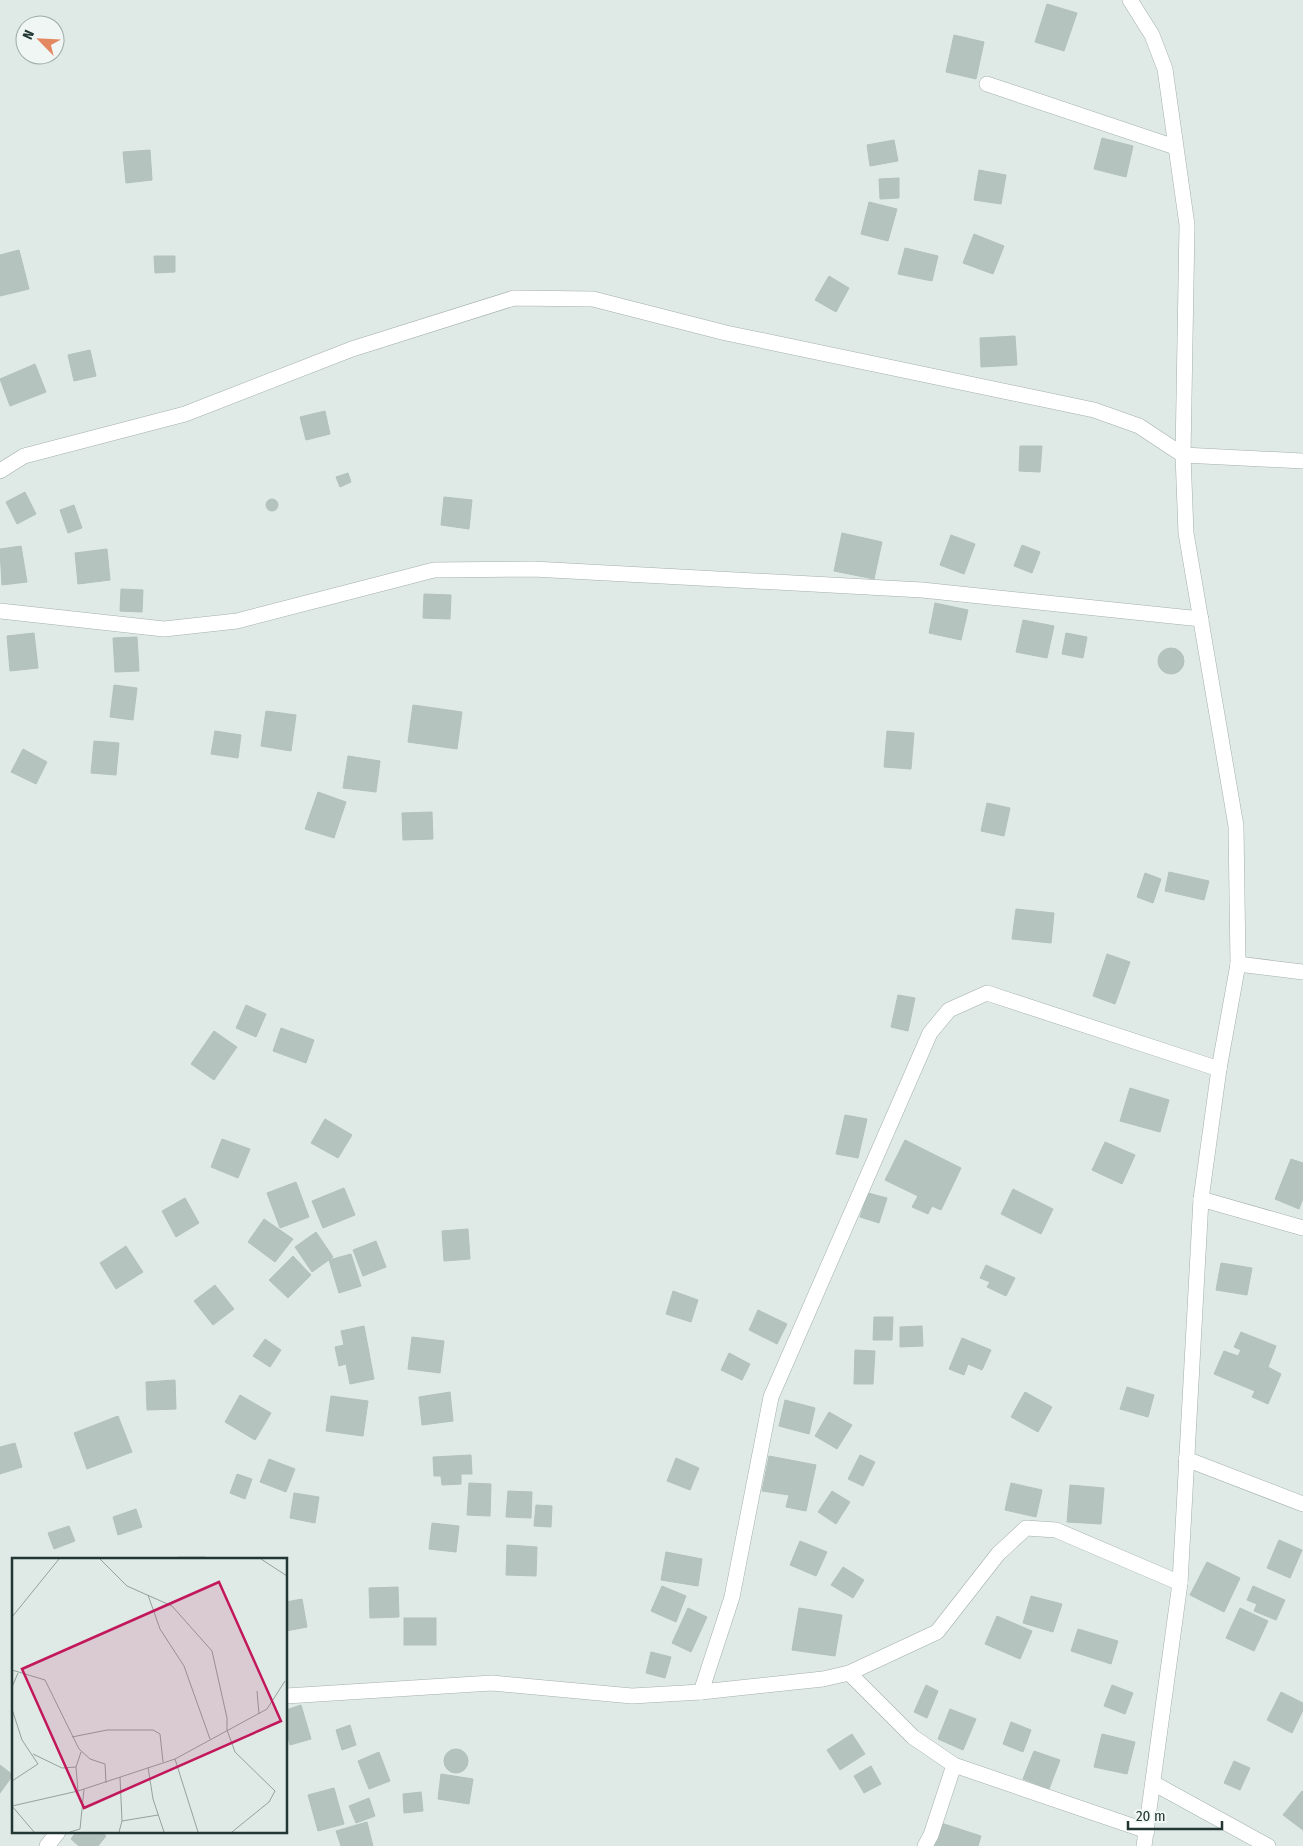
<svg xmlns="http://www.w3.org/2000/svg" width="1303" height="1846" font-family="'Fira Sans Condensed',sans-serif">
  <style>
    .building { fill: #b5c3be; stroke: #b2c2bc }
    .lines { fill: none; stroke-linecap: round; stroke-linejoin: round }
    .minor-casing { stroke: #a3b0ac; stroke-width: 16 }
    .minor { stroke: #fff; stroke-width: 15 }
    .inset-road { fill: none; stroke: #93a29e; stroke-width: 1 }
    .view { fill: #c2185b; fill-opacity: 0.15; stroke: #c2185b; stroke-width: 2.5 }
    .inset-edge { fill: none; stroke: #223733; stroke-width: 2.5 }
  </style>
  <rect width="100%" height="100%" fill="#dfe9e5"/>
  <g class="building">
    <polygon points="1047,4 1077,13 1064,51 1035,42"/>
    <polygon points="954,35 984,42 976,79 946,72"/>
    <polygon points="1102,138 1133,146 1126,177 1094,169"/>
    <polygon points="894,140 898,161 870,166 867,145"/>
    <polygon points="150,150 152,180 126,183 123,152"/>
    <polygon points="979,170 1006,175 1001,204 974,200"/>
    <polygon points="899,178 899,198 880,199 879,179"/>
    <polygon points="869,202 897,209 888,241 861,234"/>
    <polygon points="974,234 1004,246 993,274 963,263"/>
    <polygon points="905,248 938,256 932,281 898,274"/>
    <polygon points="19,250 29,289 0,296 0,255"/>
    <polygon points="154,256 175,256 175,272 155,273"/>
    <polygon points="829,276 849,288 836,312 815,300"/>
    <polygon points="1015,336 1017,365 981,367 980,338"/>
    <polygon points="90,350 96,376 74,381 68,355"/>
    <polygon points="35,364 46,392 10,406 0,379"/>
    <polygon points="325,411 330,434 306,440 300,417"/>
    <polygon points="1020,446 1042,446 1040,472 1019,471"/>
    <polygon points="348,473 351,482 340,487 336,477"/>
    <polygon points="25,492 36,514 17,524 6,502"/>
    <polygon points="444,497 472,500 469,529 441,525"/>
    <circle cx="272" cy="505" r="6"/>
    <polygon points="74,505 82,528 68,533 60,510"/>
    <polygon points="842,533 882,542 874,579 834,571"/>
    <polygon points="951,535 975,544 964,574 940,565"/>
    <polygon points="1022,545 1040,552 1032,573 1014,566"/>
    <polygon points="21,546 27,582 2,585 0,549"/>
    <polygon points="107,549 110,580 78,584 75,553"/>
    <polygon points="121,589 143,590 142,612 120,611"/>
    <polygon points="424,594 451,595 450,619 423,618"/>
    <polygon points="935,603 968,610 961,640 929,633"/>
    <polygon points="1023,620 1054,626 1047,658 1016,652"/>
    <polygon points="34,633 38,668 10,671 7,636"/>
    <polygon points="1066,633 1087,637 1083,658 1062,654"/>
    <polygon points="137,637 139,671 115,672 113,638"/>
    <circle cx="1171" cy="661" r="13"/>
    <polygon points="114,685 137,688 133,720 110,717"/>
    <polygon points="413,705 462,712 457,749 408,742"/>
    <polygon points="266,711 296,715 291,751 261,746"/>
    <polygon points="215,731 241,735 238,758 211,754"/>
    <polygon points="887,731 914,733 911,769 884,767"/>
    <polygon points="94,741 119,743 116,775 91,773"/>
    <polygon points="23,749 47,762 36,784 11,772"/>
    <polygon points="348,756 380,761 376,792 343,788"/>
    <polygon points="318,792 346,802 334,838 305,829"/>
    <polygon points="987,803 1010,808 1004,836 981,831"/>
    <polygon points="432,812 433,839 403,840 402,813"/>
    <polygon points="1169,872 1209,881 1204,900 1165,891"/>
    <polygon points="1145,873 1161,879 1153,903 1137,897"/>
    <polygon points="1016,909 1054,913 1051,943 1012,939"/>
    <polygon points="1107,954 1130,962 1115,1004 1093,996"/>
    <polygon points="898,995 915,998 908,1031 891,1027"/>
    <polygon points="246,1005 266,1014 256,1037 236,1028"/>
    <polygon points="281,1028 314,1040 306,1063 273,1051"/>
    <polygon points="214,1031 237,1047 214,1080 191,1064"/>
    <polygon points="1130,1088 1169,1100 1160,1132 1120,1121"/>
    <polygon points="845,1115 867,1119 858,1158 836,1154"/>
    <polygon points="325,1119 352,1135 338,1158 311,1143"/>
    <polygon points="222,1139 250,1149 238,1178 211,1167"/>
    <polygon points="905,1140 961,1168 941,1210 932,1206 928,1214 912,1207 918,1196 885,1180"/>
    <polygon points="1105,1142 1135,1155 1122,1184 1092,1170"/>
    <polygon points="1291,1159 1303,1163 1303,1198 1299,1209 1275,1199"/>
    <polygon points="296,1182 309,1217 280,1228 267,1193"/>
    <polygon points="344,1188 355,1215 323,1228 312,1201"/>
    <polygon points="1013,1189 1053,1209 1041,1234 1001,1214"/>
    <polygon points="868,1193 887,1198 879,1223 860,1217"/>
    <polygon points="185,1198 199,1223 176,1237 162,1211"/>
    <polygon points="264,1219 293,1239 275,1262 248,1242"/>
    <polygon points="468,1229 470,1259 444,1261 442,1231"/>
    <polygon points="316,1232 333,1257 312,1272 295,1247"/>
    <polygon points="376,1241 386,1267 363,1276 353,1250"/>
    <polygon points="126,1246 143,1272 116,1289 100,1263"/>
    <polygon points="351,1254 361,1286 339,1293 329,1260"/>
    <polygon points="293,1256 311,1275 288,1298 269,1280"/>
    <polygon points="1221,1263 1252,1268 1247,1295 1216,1290"/>
    <polygon points="986,1265 1015,1278 1006,1296 987,1287 990,1282 980,1278"/>
    <polygon points="215,1285 234,1309 213,1325 194,1301"/>
    <polygon points="673,1291 698,1300 691,1322 666,1314"/>
    <polygon points="758,1310 787,1324 777,1344 749,1330"/>
    <polygon points="874,1317 893,1317 892,1340 873,1340"/>
    <polygon points="364,1326 374,1379 350,1384 346,1364 339,1366 335,1347 344,1345 341,1331"/>
    <polygon points="922,1326 923,1346 900,1347 900,1327"/>
    <polygon points="1241,1332 1276,1346 1268,1367 1281,1374 1268,1404 1252,1397 1255,1391 1214,1374 1224,1351 1238,1356 1241,1350 1234,1347"/>
    <polygon points="412,1337 444,1341 440,1373 408,1369"/>
    <polygon points="962,1338 991,1350 982,1370 968,1364 964,1375 949,1369"/>
    <polygon points="265,1339 281,1350 270,1367 253,1356"/>
    <polygon points="855,1350 875,1351 873,1384 854,1384"/>
    <polygon points="729,1353 750,1364 742,1380 721,1370"/>
    <polygon points="175,1380 176,1409 147,1410 146,1382"/>
    <polygon points="1127,1387 1154,1395 1148,1417 1120,1409"/>
    <polygon points="450,1392 453,1421 422,1425 419,1397"/>
    <polygon points="1025,1392 1052,1407 1038,1432 1011,1417"/>
    <polygon points="240,1395 271,1413 255,1440 225,1422"/>
    <polygon points="331,1396 368,1401 363,1436 326,1431"/>
    <polygon points="785,1400 815,1408 809,1434 779,1426"/>
    <polygon points="829,1412 852,1425 837,1449 815,1436"/>
    <polygon points="118,1416 132,1452 87,1469 74,1433"/>
    <polygon points="15,1443 22,1467 0,1474 0,1447"/>
    <polygon points="471,1455 472,1474 461,1474 461,1484 442,1485 441,1476 434,1476 433,1457"/>
    <polygon points="860,1455 875,1462 863,1486 848,1479"/>
    <polygon points="769,1456 816,1465 806,1511 786,1507 789,1495 762,1491"/>
    <polygon points="676,1458 699,1468 690,1490 667,1481"/>
    <polygon points="269,1459 295,1469 286,1492 260,1482"/>
    <polygon points="237,1474 252,1479 245,1499 230,1493"/>
    <polygon points="469,1483 491,1484 490,1516 467,1515"/>
    <polygon points="1011,1483 1042,1490 1036,1517 1005,1510"/>
    <polygon points="1070,1485 1104,1488 1101,1524 1067,1522"/>
    <polygon points="508,1491 532,1492 531,1518 506,1517"/>
    <polygon points="832,1491 850,1502 836,1524 818,1512"/>
    <polygon points="294,1493 319,1497 315,1523 290,1518"/>
    <polygon points="536,1505 552,1506 551,1527 534,1526"/>
    <polygon points="136,1509 142,1527 118,1535 113,1517"/>
    <polygon points="432,1523 459,1526 456,1552 429,1549"/>
    <polygon points="69,1526 75,1541 54,1549 48,1533"/>
    <polygon points="1279,1540 1302,1550 1290,1578 1267,1568"/>
    <polygon points="800,1541 827,1552 816,1576 790,1565"/>
    <polygon points="507,1545 537,1547 536,1576 506,1575"/>
    <polygon points="666,1552 702,1559 698,1586 661,1580"/>
    <rect x="178" y="1557" width="27" height="3"/>
    <polygon points="1207,1562 1240,1578 1224,1612 1190,1595"/>
    <polygon points="843,1567 864,1580 853,1598 831,1585"/>
    <polygon points="662,1586 686,1596 676,1622 651,1611"/>
    <polygon points="1253,1586 1285,1600 1276,1620 1254,1611 1257,1604 1247,1600"/>
    <polygon points="398,1587 399,1617 370,1618 369,1588"/>
    <polygon points="1031,1596 1062,1604 1053,1632 1023,1623"/>
    <polygon points="302,1599 307,1627 286,1631 286,1602"/>
    <polygon points="688,1608 707,1617 691,1652 672,1643"/>
    <polygon points="799,1608 842,1615 835,1656 792,1650"/>
    <polygon points="1240,1608 1268,1621 1254,1651 1226,1638"/>
    <polygon points="997,1616 1032,1631 1020,1659 985,1644"/>
    <rect x="404" y="1618" width="32" height="27"/>
    <polygon points="1078,1629 1118,1641 1111,1664 1071,1651"/>
    <polygon points="651,1652 671,1657 665,1678 646,1673"/>
    <polygon points="926,1685 938,1691 927,1718 914,1712"/>
    <polygon points="1112,1685 1133,1693 1125,1714 1104,1706"/>
    <polygon points="1281,1692 1303,1703 1303,1710 1292,1733 1267,1720"/>
    <polygon points="301,1705 311,1739 290,1745 286,1731 286,1710"/>
    <polygon points="950,1709 976,1719 963,1750 938,1739"/>
    <polygon points="1011,1722 1031,1730 1023,1752 1003,1744"/>
    <polygon points="350,1725 356,1745 342,1750 336,1730"/>
    <polygon points="852,1734 865,1754 840,1770 827,1750"/>
    <polygon points="1102,1734 1135,1742 1127,1774 1094,1767"/>
    <circle cx="456" cy="1761" r="12"/>
    <polygon points="1034,1751 1060,1760 1049,1789 1023,1779"/>
    <polygon points="379,1752 390,1781 369,1789 358,1761"/>
    <polygon points="1234,1761 1250,1768 1240,1790 1224,1783"/>
    <polygon points="0,1765 13,1775 0,1793"/>
    <polygon points="871,1766 881,1784 864,1793 854,1776"/>
    <polygon points="441,1774 473,1779 469,1804 438,1799"/>
    <polygon points="334,1788 344,1824 318,1831 308,1795"/>
    <polygon points="1302,1791 1303,1792 1303,1830 1283,1815"/>
    <polygon points="421,1792 423,1811 404,1813 403,1794"/>
    <polygon points="369,1798 375,1816 356,1823 349,1806"/>
    <polygon points="367,1822 373,1846 341,1846 336,1831"/>
    <polygon points="941,1823 981,1836 978,1846 933,1846"/>
    <polygon points="76,1832 101,1832 106,1836 98,1846 79,1846 71,1839"/>
  </g>
  <g class="lines">
    <g class="minor-casing">
      <g id="minor">
        <polyline points="1130,0 1152,35 1165,69 1187,225 1183,455 1186,533 1236,826 1238,964 1219,1069 1201,1199 1180,1583 1144,1846"/>
        <polyline points="987,84 1175,147"/>
        <polyline points="0,471 24,456 185,414 352,349 514,298 593,299 726,333 1094,410 1139,426 1183,455 1303,461"/>
        <polyline points="0,611 164,629 237,621 434,570 533,569 922,590 1201,619"/>
        <polyline points="1238,964 1303,972"/>
        <polyline points="1201,1199 1303,1228"/>
        <polyline points="1186,1459 1303,1504"/>
        <polyline points="849,1673 913,1737 954,1765 1147,1831"/>
        <polyline points="701,1692 732,1597 771,1397 930,1033 949,1010 987,993 1219,1069"/>
        <polyline points="286,1696 492,1683 632,1696 701,1692 823,1679 849,1673 937,1632 998,1554 1026,1528 1056,1530 1180,1583"/>
        <polyline points="1153,1783 1268,1846"/>
        <polyline points="47,1846 58,1832"/>
        <polyline points="925,1846 931,1835 954,1765"/>
      </g>
    </g>
    <use href="#minor" class="minor"/>
  </g>
  <g transform="translate(12 1558)">
    <rect width="275" height="275" fill="#dfe9e5"/>
    <path class="inset-road" d="M88,1L115,28L160,48L200,93L215,160V172L223,194L263,233L257,244L220,274M249,1L275,18M136,37L148,71L172,108L198,181M0,59L47,1M0,112L33,122L67,191L78,201L93,206L94,225M0,129L6,115M245,133L247,156M0,151L10,182L26,206L0,223M60,179L95,172H141L148,176L151,204M21,196L50,210L64,209M163,201L186,274M136,209L141,241L152,274M66,233L64,209L69,194M0,248L66,233L163,201L255,151L273,123M0,248L22,274M110,263L146,257M58,274L68,271L72,231M107,274L110,263L108,219"/>
    <path class="view" d="M207,24L269,163L72,250L10,111Z"/>
    <rect width="275" height="275" class="inset-edge"/>
  </g>
  <g transform="translate(40 40) rotate(294)"><circle r="24" fill="#eff6f3" stroke="#9daaa6"/>
  <path d="M0-4L9 19L0 12L-9 19Z" fill="#e48862"/>
  <text y="-8" font-size="14" font-weight="bold" text-anchor="middle" fill="#223733">N</text>
  </g>
  <path d="M1128 1821v8h94v-8" fill="none" stroke="#223733" stroke-width="2.5"/>
  <text x="1136" y="1821" font-size="15" fill="#223733" stroke="#eff6f3" stroke-width="4" paint-order="stroke">20 m</text>
</svg>
